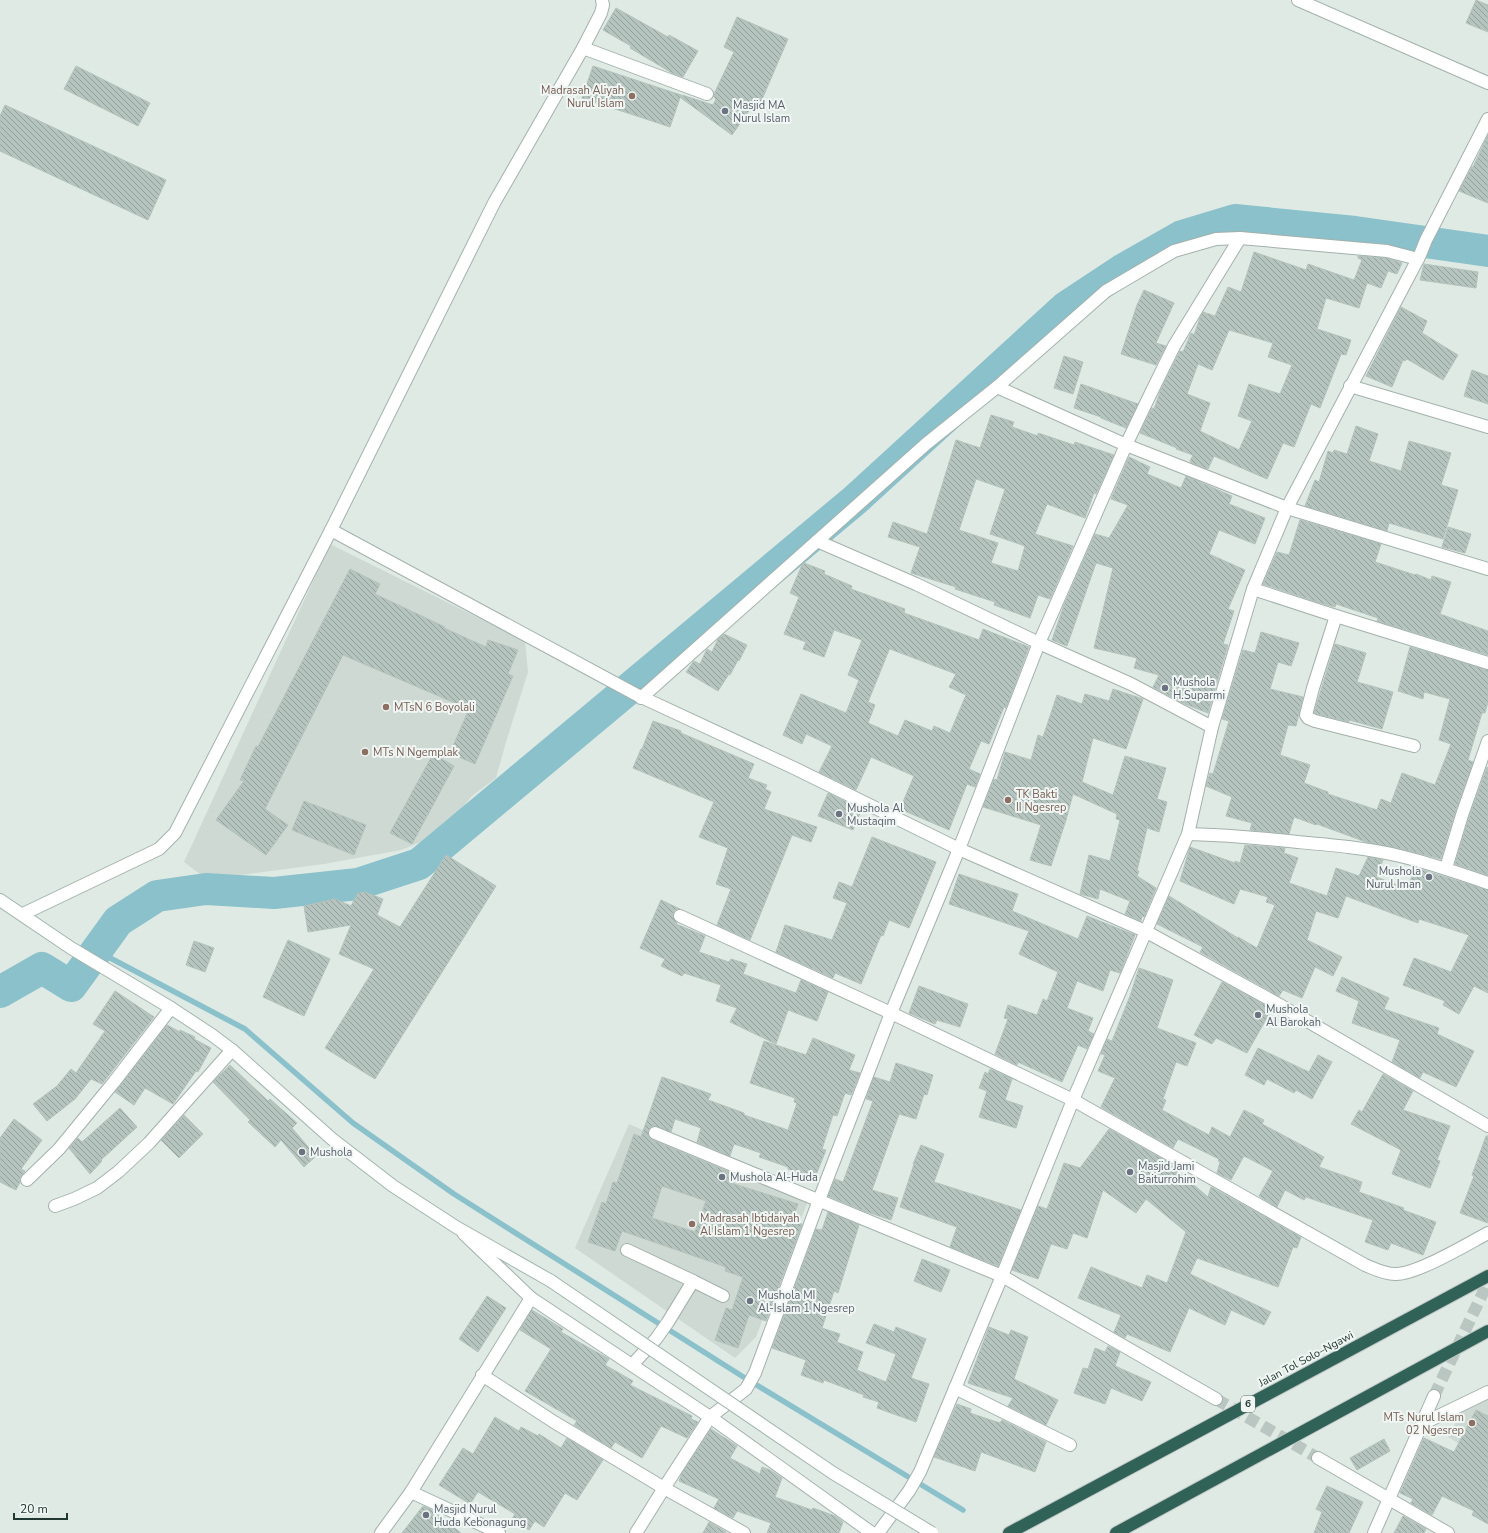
<svg xmlns="http://www.w3.org/2000/svg" width="1488" height="1533" font-family="'Nunito Sans',sans-serif">
  <style>
    .built { fill: #ced9d4 }
    .lines { fill: none; stroke-linecap: round; stroke-linejoin: round }
    .stream { stroke: #8bc1cb; stroke-width: 5.5 }
    .river { stroke: #8bc1cb; stroke-width: 32 }
    .building { fill: url(#building-back-hatch); stroke: #b3c3bc; fill-rule: evenodd }
    .minor-tunnel { stroke: #bac6c1; stroke-width: 12; stroke-dasharray: 12 6; stroke-linecap: butt }
    .minor-casing { stroke: #a3b1ac; stroke-width: 14 }
    .secondary-casing { stroke: #a0b4ad; stroke-width: 14 }
    .motorway-casing { stroke: #c1c7c6; stroke-width: 14 }
    .minor { stroke: #fff; stroke-width: 12 }
    .secondary { stroke: #fff; stroke-width: 12 }
    .motorway { stroke: #306258; stroke-width: 12 }
    .secondary-bridge-casing { stroke: #a0b4ad; stroke-width: 14; stroke-linecap: butt }
    .secondary-bridge { stroke: #fff; stroke-width: 12 }
    .education-dot { fill: #8d6e63; stroke: #f0f6f3; stroke-width: 1.5 }
    .worship-dot { fill: #6b7280; stroke: #f0f6f3; stroke-width: 1.5 }
    .labels { text-anchor: middle; dominant-baseline: central; stroke-width: 4; stroke-linejoin: round; paint-order: stroke }
    .shield { fill: #f0f6f3; stroke: #60716c; stroke-width: 1 }
    .shield-label { font-size: 10px; font-weight: bold; fill: #223832 }
    .education-label { font-size: 11px; fill: #785e54; stroke: #f0f6f3; text-anchor: start }
    .worship-label { font-size: 11px; fill: #5b616d; stroke: #f0f6f3; text-anchor: start }
    .street-label { font-size: 11px; fill: #223832; stroke: #f0f6f3 }
  </style>
  <defs>
    <pattern id="building-back-hatch" width="6" height="6" patternUnits="userSpaceOnUse"><rect width="6" height="6" fill="#b5c4be"/><path d="M-1 5l2 2M0 0l6 6M5-1l2 2" fill="none" stroke="#93a09b"/></pattern>
  </defs>
  <rect width="100%" height="100%" fill="#e0eae5"/>
  <g class="built">
    <polygon points="330,544 525,641 528,672 506,742 496,778 472,796 441,834 401,850 324,864 233,876 201,875 184,862"/>
    <polygon points="629,1124 808,1201 756,1337 735,1358 575,1248"/>
    <polygon points="1488,1396 1488,1461 1448,1437 1463,1409"/>
  </g>
  <g class="lines">
    <polyline class="stream" points="97,951 245,1029 353,1123 454,1194 745,1378 963,1510"/>
    <polyline class="river" points="0,992 42,968 71,986 118,921 157,896 206,889 274,893 358,884 419,864 855,500 1066,307 1122,270 1182,236 1235,220 1355,232 1488,251"/>
  </g>
  <g class="building">
    <polygon points="1476,0 1488,5 1488,32 1466,23"/>
    <polygon points="616,8 668,37 669,35 698,51 683,77 672,73 630,48 631,46 603,30"/>
    <polygon points="737,17 788,39 760,104 755,102 732,135 681,98 682,95 713,105 716,99 714,97 714,94 734,52 724,47"/>
    <polygon points="76,66 150,103 138,126 64,89"/>
    <polygon points="593,66 681,95 670,127 582,98"/>
    <polygon points="5,105 166,180 148,220 0,151 0,116"/>
    <polygon points="1488,135 1488,203 1459,191 1472,167 1473,167"/>
    <path d="M1254,252L1306,270L1308,264L1354,280L1362,260L1358,258V256L1386,258L1402,263L1397,274L1388,271L1381,288L1367,283L1359,308L1326,298L1317,329L1351,340L1346,355L1341,354L1320,408L1311,404L1294,447L1283,443L1267,479L1214,456L1208,469L1192,463L1190,461L1193,455L1176,449L1177,448L1140,433L1152,408L1154,409L1161,389L1180,351L1183,352L1191,333L1194,335L1200,318L1203,312L1215,316L1228,287L1241,292ZM1229,330L1273,343L1268,357L1292,365L1280,394L1249,384L1238,416L1252,421L1239,450L1200,431L1210,403L1187,394L1198,364L1212,370Z"/>
    <polygon points="1424,264 1478,272 1476,288 1420,280"/>
    <polygon points="1144,290 1174,303 1156,343 1166,346 1156,365 1121,354 1137,305"/>
    <polygon points="1401,307 1427,321 1422,333 1458,355 1443,380 1407,359 1405,361 1403,360 1392,387 1366,376"/>
    <polygon points="1064,356 1083,362 1073,394 1054,388"/>
    <polygon points="1472,370 1488,376 1488,404 1464,396"/>
    <polygon points="1081,384 1138,404 1126,428 1101,418 1101,417 1074,408"/>
    <path d="M991,415L1014,422L1012,427L1038,436V433L1074,445L1075,442L1114,455L1096,494L1094,493L1085,518L1047,504L1035,534L1073,546L1050,599L1038,595L1030,618L994,605L995,602L955,589L956,587L911,573L920,547L888,537L893,522L927,534L956,440L980,448ZM976,479L1005,489L990,534L1025,546L1018,571L991,563L998,543L959,530Z"/>
    <polygon points="1356,426 1378,434 1369,461 1401,471 1409,441 1451,453 1441,485 1458,490 1443,539 1389,523 1387,531 1305,506 1315,480 1319,482 1328,451 1333,453 1334,450 1347,454"/>
    <polygon points="1129,457 1150,467 1147,474 1181,488 1186,476 1232,496 1229,504 1265,518 1255,544 1219,530 1209,554 1245,570 1228,609 1234,611 1223,644 1228,645 1208,713 1185,704 1153,687 1159,675 1134,668 1137,658 1094,648 1113,568 1096,563 1067,646 1052,640 1064,605 1095,534 1109,538 1128,505 1111,499"/>
    <polygon points="1300,520 1381,544 1375,562 1415,575 1416,574 1431,580 1432,576 1451,582 1440,614 1488,631 1488,655 1377,621 1378,618 1336,604 1335,607 1317,602 1263,584 1277,552 1289,555"/>
    <polygon points="1448,527 1471,534 1465,553 1442,547"/>
    <path d="M804,563L825,571L824,574L852,586L851,589L905,609L904,613L979,640L983,629L1029,647L1006,708L1004,707L989,744L981,741L969,769L980,774L975,787L967,784L949,830L900,809L914,776L871,757L856,790L819,772L832,746L806,734L802,744L783,735L801,694L846,713L859,680L848,675L862,640L834,630L824,657L803,649L806,642L784,634L799,597L790,593L802,565ZM890,649L956,674L949,687L966,695L950,733L934,726L932,731L905,720L898,736L868,723L875,705L868,702L889,650Z"/>
    <polygon points="350,569 380,584 375,594 445,627 444,628 486,647 488,640 518,650 508,674 513,676 475,764 450,753 469,709 343,655 265,809 288,825 266,855 216,820 244,781 240,780 256,746 258,747"/>
    <polygon points="1261,632 1299,643 1291,666 1278,662 1270,689 1303,697 1296,726 1288,725 1280,755 1310,765 1304,783 1328,792 1328,794 1377,810 1381,799 1391,803 1402,773 1435,785 1451,744 1439,740 1450,699 1424,692 1423,699 1398,691 1410,647 1488,670 1488,702 1485,713 1482,713 1468,760 1473,762 1455,813 1441,859 1402,849 1366,842 1317,824 1316,825 1294,817 1289,834 1250,830 1252,823 1226,816 1232,797 1206,786 1210,773 1213,774 1229,721 1222,719 1243,650 1255,653"/>
    <polygon points="724,634 747,645 739,661 738,660 730,675 729,674 718,691 686,672 694,661 700,664 707,649 712,652 718,639"/>
    <polygon points="1335,644 1366,653 1357,682 1393,692 1382,729 1349,720 1349,722 1314,713"/>
    <polygon points="1113,689 1143,699 1126,749 1093,738 1082,782 1113,795 1125,756 1166,768 1157,799 1167,802 1159,832 1147,828 1137,871 1139,871 1137,876 1156,888 1144,917 1142,916 1141,921 1125,914 1130,901 1100,889 1098,899 1080,894 1089,855 1110,861 1120,820 1116,819 1117,814 1073,794 1066,820 1051,866 1030,860 1041,825 983,807 994,779 997,780 1005,752 1031,760 1038,735 1043,737 1057,695 1082,704 1085,694 1109,701"/>
    <polygon points="653,721 681,731 681,733 754,764 748,778 767,785 765,789 771,792 764,809 817,827 811,842 792,835 750,940 717,925 731,889 716,884 728,848 699,837 714,802 633,768 641,749 642,749"/>
    <polygon points="433,754 454,766 412,844 390,833"/>
    <polygon points="1487,767 1488,768 1488,875 1455,864 1469,817"/>
    <polygon points="828,793 850,804 849,806 861,811 853,830 818,816"/>
    <polygon points="304,801 366,825 354,855 292,830"/>
    <polygon points="872,837 936,862 909,928 889,920 883,936 881,935 861,984 835,973 833,978 776,952 785,925 832,940 847,903 833,898 839,882 852,887"/>
    <polygon points="1245,845 1285,848 1284,853 1298,858 1289,883 1327,896 1336,868 1359,876 1368,857 1383,860 1376,877 1407,888 1416,868 1488,890 1488,993 1474,986 1459,1014 1443,1005 1445,1001 1403,985 1414,958 1451,972 1469,935 1419,919 1418,923 1346,896 1338,918 1316,911 1307,940 1342,957 1333,976 1315,967 1302,998 1283,990 1279,996 1200,952 1203,947 1157,924 1169,896 1238,938 1238,937 1257,948 1275,905 1266,902 1268,897 1240,889 1234,904 1180,881 1190,847 1235,863 1235,861 1240,863"/>
    <polygon points="446,855 496,886 375,1079 325,1048 374,969 339,954 351,925 308,932 304,906 335,899 351,906 358,893 365,892 383,899 377,915 400,927"/>
    <polygon points="959,874 1018,894 1012,911 1078,939 1087,916 1135,935 1120,973 1110,970 1103,991 1077,981 1067,1008 1093,1018 1088,1031 1094,1034 1087,1049 1078,1045 1062,1082 1018,1062 1017,1065 995,1054 1008,1019 1004,1018 1008,1005 1037,1015 1043,999 1047,1001 1058,972 1019,954 1029,931 949,904"/>
    <polygon points="661,900 680,909 675,910 673,913 673,917 677,923 676,924 705,936 699,952 729,962 731,959 747,964 743,974 796,993 801,980 828,992 817,1021 788,1010 776,1044 730,1022 737,1008 716,1001 721,985 684,973 682,976 661,966 665,959 640,948"/>
    <polygon points="288,940 330,959 304,1016 263,997"/>
    <polygon points="194,941 214,948 205,972 186,965"/>
    <polygon points="1139,968 1173,980 1157,1028 1196,1043 1187,1066 1176,1062 1163,1099 1166,1100 1162,1110 1209,1135 1212,1127 1230,1137 1244,1110 1264,1120 1262,1124 1324,1157 1319,1167 1362,1182 1359,1192 1404,1208 1403,1210 1436,1222 1423,1255 1391,1243 1388,1250 1365,1242 1373,1220 1306,1197 1304,1200 1285,1190 1277,1207 1259,1196 1273,1171 1244,1156 1231,1180 1217,1173 1220,1162 1218,1161 1219,1159 1178,1139 1173,1148 1101,1107 1115,1078 1098,1071 1105,1055 1101,1054 1107,1039 1112,1041 1130,996"/>
    <polygon points="1342,977 1389,998 1384,1009 1439,1028 1437,1034 1474,1051 1456,1087 1423,1072 1420,1078 1392,1062 1400,1040 1352,1023 1359,1001 1336,991"/>
    <polygon points="1222,982 1272,1009 1247,1053 1216,1038 1212,1044 1194,1035"/>
    <polygon points="919,986 968,1004 960,1027 937,1020 935,1024 909,1013"/>
    <polygon points="115,991 154,1017 102,1084 91,1079 75,1099 47,1121 33,1104 57,1086 71,1069 76,1073 105,1031 93,1024"/>
    <polygon points="167,1025 180,1032 180,1030 195,1037 194,1039 211,1048 198,1072 196,1071 173,1104 145,1088 134,1105 115,1092"/>
    <path d="M813,1038L855,1055L849,1070L860,1073L851,1095L845,1093L837,1116L833,1115L822,1149L826,1150L814,1180L788,1169V1167L759,1157L761,1153L734,1144L730,1156L697,1142L701,1128L675,1119L671,1132L654,1126L651,1127L648,1131L649,1137L652,1140L734,1174L731,1183L798,1204L792,1220L802,1224L766,1321L749,1315L738,1348L715,1340L726,1308L732,1310L743,1277L725,1271L726,1267L622,1231L615,1251L588,1242L602,1202L606,1204L613,1182L617,1183L634,1134L641,1137L662,1077L711,1094L708,1100L744,1113V1115L788,1130L797,1103L794,1102L795,1098L750,1083L764,1041L806,1055ZM662,1186L706,1201L695,1232L652,1218Z"/>
    <polygon points="1258,1048 1309,1072 1318,1055 1332,1062 1312,1099 1296,1090 1294,1093 1267,1079 1264,1085 1245,1075"/>
    <polygon points="896,1063 933,1075 927,1095 924,1094 916,1119 899,1114 872,1190 898,1198 891,1220 864,1211 828,1196 835,1179 843,1182 873,1101 866,1099 874,1077 890,1082"/>
    <polygon points="230,1065 268,1101 270,1099 297,1123 292,1128 316,1156 304,1167 281,1140 275,1147 248,1122 250,1120 213,1082"/>
    <polygon points="990,1069 1012,1079 1005,1100 1023,1106 1016,1128 979,1117 987,1091 979,1088 985,1072 988,1074"/>
    <polygon points="1383,1074 1413,1091 1403,1110 1450,1126 1437,1160 1440,1161 1430,1188 1392,1174 1401,1150 1351,1124 1359,1110 1362,1112"/>
    <polygon points="120,1108 137,1127 101,1160 102,1161 90,1174 69,1148 78,1138 82,1142"/>
    <polygon points="184,1115 203,1134 179,1158 161,1140"/>
    <polygon points="14,1119 42,1140 21,1169 25,1171 20,1178 20,1182 16,1190 0,1182 0,1138"/>
    <polygon points="1109,1129 1166,1161 1208,1197 1211,1187 1301,1237 1297,1248 1293,1247 1278,1287 1197,1258 1190,1274 1271,1312 1264,1325 1231,1310 1225,1325 1189,1308 1170,1352 1127,1334 1125,1338 1114,1332 1121,1315 1078,1298 1091,1267 1142,1288 1147,1275 1167,1283 1186,1232 1146,1199 1136,1213 1103,1190 1087,1238 1073,1233 1067,1249 1051,1244 1038,1279 1012,1270 1038,1206 1047,1209 1064,1163 1080,1168"/>
    <polygon points="1486,1136 1488,1136 1488,1223 1460,1213 1474,1176 1472,1175"/>
    <polygon points="921,1145 944,1154 934,1182 1021,1210 998,1266 950,1247 957,1227 900,1207 914,1164 913,1164"/>
    <polygon points="828,1212 859,1225 838,1293 834,1291 822,1328 840,1334 837,1342 863,1352 857,1370 886,1382 896,1354 866,1343 874,1324 894,1332 896,1327 926,1339 911,1378 929,1384 916,1422 877,1408 879,1402 863,1397 864,1395 824,1380 823,1383 801,1375 806,1360 772,1348 816,1229 822,1230"/>
    <polygon points="922,1259 950,1270 941,1292 914,1281"/>
    <polygon points="487,1296 506,1308 478,1352 459,1339"/>
    <polygon points="532,1310 563,1329 561,1332 609,1359 605,1365 633,1381 630,1385 692,1416 691,1419 698,1422 687,1438 661,1426 642,1458 615,1442 611,1448 574,1425 577,1421 525,1391 551,1349 520,1330"/>
    <polygon points="989,1327 1009,1335 1011,1330 1028,1337 1014,1379 1058,1400 1046,1425 1008,1406 1013,1398 968,1383"/>
    <polygon points="1108,1346 1120,1352 1115,1366 1151,1382 1142,1401 1111,1388 1105,1404 1074,1393 1083,1368 1088,1369 1095,1348 1105,1352"/>
    <polygon points="957,1404 971,1409 970,1413 1000,1423 1002,1420 1046,1442 1035,1472 981,1452 975,1471 934,1457"/>
    <polygon points="1476,1410 1488,1416 1488,1524 1472,1515 1474,1511 1442,1496 1432,1515 1411,1503 1413,1499 1400,1493 1424,1438 1454,1452"/>
    <polygon points="495,1417 519,1431 521,1427 538,1436 539,1434 561,1448 567,1438 603,1460 577,1500 565,1493 544,1527 535,1521 529,1530 512,1519 515,1514 478,1492 470,1504 439,1485 463,1448 473,1454"/>
    <polygon points="711,1429 737,1446 730,1458 760,1474 762,1467 770,1470 782,1478 775,1497 812,1510 813,1508 835,1516 843,1522 839,1533 767,1533 771,1523 737,1511 733,1518 714,1508 719,1499 679,1481 682,1473"/>
    <polygon points="1384,1439 1390,1451 1357,1470 1350,1458"/>
    <polygon points="1327,1486 1363,1502 1349,1533 1314,1533 1322,1512 1316,1509"/>
    <polygon points="423,1506 430,1509 461,1533 402,1533"/>
    <polygon points="1403,1516 1426,1529 1424,1533 1394,1533"/>
    <polygon points="709,1522 726,1532 726,1533 703,1533"/>
  </g>
  <g class="lines">
    <g class="minor-tunnel">
      <polyline points="1434,1396 1488,1282"/>
      <polyline points="1216,1399 1318,1458"/>
    </g>
    <g class="minor-casing">
      <g id="minor">
        <polyline points="1298,0 1488,83"/>
        <polyline points="583,48 707,94"/>
        <polyline points="1350,386 1488,427"/>
        <polyline points="997,387 1126,445 1287,508 1488,569"/>
        <polyline points="331,530 637,695 794,768 959,849 1145,931 1278,1004 1488,1126"/>
        <polyline points="817,541 916,584 1039,643 1131,684 1212,727"/>
        <polyline points="1253,589 1336,616 1488,663"/>
        <polyline points="1336,616 1313,688 1306,715 1308,718 1315,721 1414,746"/>
        <polyline points="641,698 926,444 997,387 1106,291 1174,251 1216,239 1240,238 1387,251 1418,259"/>
        <path d="M1188,834C1225,835 1261,838 1298,842C1332,845 1367,848 1400,856C1430,863 1459,873 1488,883"/>
        <polyline points="1446,868 1462,815 1488,741"/>
        <polyline points="23,914 159,849 175,833 331,530 494,203 583,48 601,13 603,5 602,0"/>
        <path d="M680,916L891,1013L1073,1100L1365,1265C1375,1269 1384,1274 1395,1274C1416,1275 1467,1244 1488,1233"/>
        <polyline points="655,1133 1002,1276 1216,1399"/>
        <polyline points="27,1180 59,1149 114,1082 171,1008"/>
        <polyline points="55,1206 74,1199 97,1188 118,1172 149,1143 232,1050"/>
        <polyline points="464,1234 531,1298 710,1417 872,1533"/>
        <polyline points="627,1250 693,1281 668,1322 656,1339 632,1365"/>
        <polyline points="693,1281 723,1296"/>
        <polyline points="482,1375 554,1422 664,1488 744,1533"/>
        <polyline points="955,1388 1070,1445"/>
        <polyline points="1422,1424 1488,1392"/>
        <polyline points="1318,1458 1448,1533"/>
        <polyline points="411,1492 499,1533"/>
        <polyline points="381,1533 411,1492 531,1298"/>
        <polyline points="636,1533 664,1488 710,1417 746,1389 755,1373 819,1200 891,1013 959,849 1039,643 1126,445 1148,399 1174,346 1240,238"/>
        <polyline points="878,1533 909,1491 920,1472 1002,1276 1073,1100 1188,834 1212,727 1253,589 1287,508 1420,255 1426,240 1488,119"/>
        <polyline points="1374,1533 1434,1396"/>
      </g>
    </g>
    <g class="secondary-casing">
      <polyline id="secondary" points="0,900 71,948 171,1008 212,1035 232,1050 332,1139 393,1186 456,1227 551,1281"/>
    </g>
    <g class="motorway-casing">
      <g id="motorway">
        <polyline points="1009,1533 1488,1276"/>
        <polyline points="1116,1533 1488,1331"/>
      </g>
    </g>
    <use href="#minor" class="minor"/>
    <use href="#secondary" class="secondary"/>
    <use href="#motorway" class="motorway"/>
    <g class="secondary-bridge-casing">
      <polyline id="secondary-bridge" points="551,1281 833,1473 932,1533"/>
    </g>
    <use href="#secondary-bridge" class="secondary-bridge"/>
  </g>
  <g class="education-dot">
    <circle cx="632" cy="96" r="4"/>
    <circle cx="386" cy="707" r="4"/>
    <circle cx="365" cy="752" r="4"/>
    <circle cx="1008" cy="800" r="4"/>
    <circle cx="692" cy="1224" r="4"/>
    <circle cx="1472" cy="1423" r="4"/>
  </g>
  <g class="worship-dot">
    <circle cx="725" cy="111" r="4"/>
    <circle cx="1165" cy="688" r="4"/>
    <circle cx="839" cy="814" r="4"/>
    <circle cx="1429" cy="877" r="4"/>
    <circle cx="1258" cy="1015" r="4"/>
    <circle cx="302" cy="1152" r="4"/>
    <circle cx="1130" cy="1172" r="4"/>
    <circle cx="722" cy="1177" r="4"/>
    <circle cx="750" cy="1301" r="4"/>
    <circle cx="426" cy="1515" r="4"/>
  </g>
  <g class="labels">
    <rect class="shield" x="1241" y="1396" width="14" height="16" rx="3"/>
    <g class="shield-label">
      <text x="1248" y="1404">6</text>
    </g>
    <g class="education-label">
      <text x="624" y="90" text-anchor="end">Madrasah Aliyah<tspan x="624" dy="13">Nurul Islam</tspan></text>
      <text x="394" y="707">MTsN 6 Boyolali</text>
      <text x="373" y="752">MTs N Ngemplak</text>
      <text x="1016" y="794">TK Bakti<tspan x="1016" dy="13">II Ngesrep</tspan></text>
      <text x="700" y="1218">Madrasah Ibtidaiyah<tspan x="700" dy="13">Al Islam 1 Ngesrep</tspan></text>
      <text x="1464" y="1417" text-anchor="end">MTs Nurul Islam<tspan x="1464" dy="13">02 Ngesrep</tspan></text>
    </g>
    <g class="worship-label">
      <text x="733" y="105">Masjid MA<tspan x="733" dy="13">Nurul Islam</tspan></text>
      <text x="1173" y="682">Mushola<tspan x="1173" dy="13">H.Suparmi</tspan></text>
      <text x="847" y="808">Mushola Al<tspan x="847" dy="13">Mustaqim</tspan></text>
      <text x="1421" y="871" text-anchor="end">Mushola<tspan x="1421" dy="13">Nurul Iman</tspan></text>
      <text x="1266" y="1009">Mushola<tspan x="1266" dy="13">Al Barokah</tspan></text>
      <text x="310" y="1152">Mushola</text>
      <text x="1138" y="1166">Masjid Jami<tspan x="1138" dy="13">Baiturrohim</tspan></text>
      <text x="730" y="1177">Mushola Al-Huda</text>
      <text x="758" y="1295">Mushola MI<tspan x="758" dy="13">Al-Islam 1 Ngesrep</tspan></text>
      <text x="434" y="1509">Masjid Nurul<tspan x="434" dy="13">Huda Kebonagung</tspan></text>
    </g>
    <g class="street-label">
      <text transform="translate(1306 1359) rotate(-28)">Jalan Tol Solo–Ngawi</text>
    </g>
  </g>
  <path d="M14 1513v6h53v-6" fill="none" stroke="#223832" stroke-width="2"/>
  <text x="20" y="1513" font-size="12" fill="#223832" stroke="#f0f6f3" stroke-width="3" paint-order="stroke">20 m</text>
</svg>
